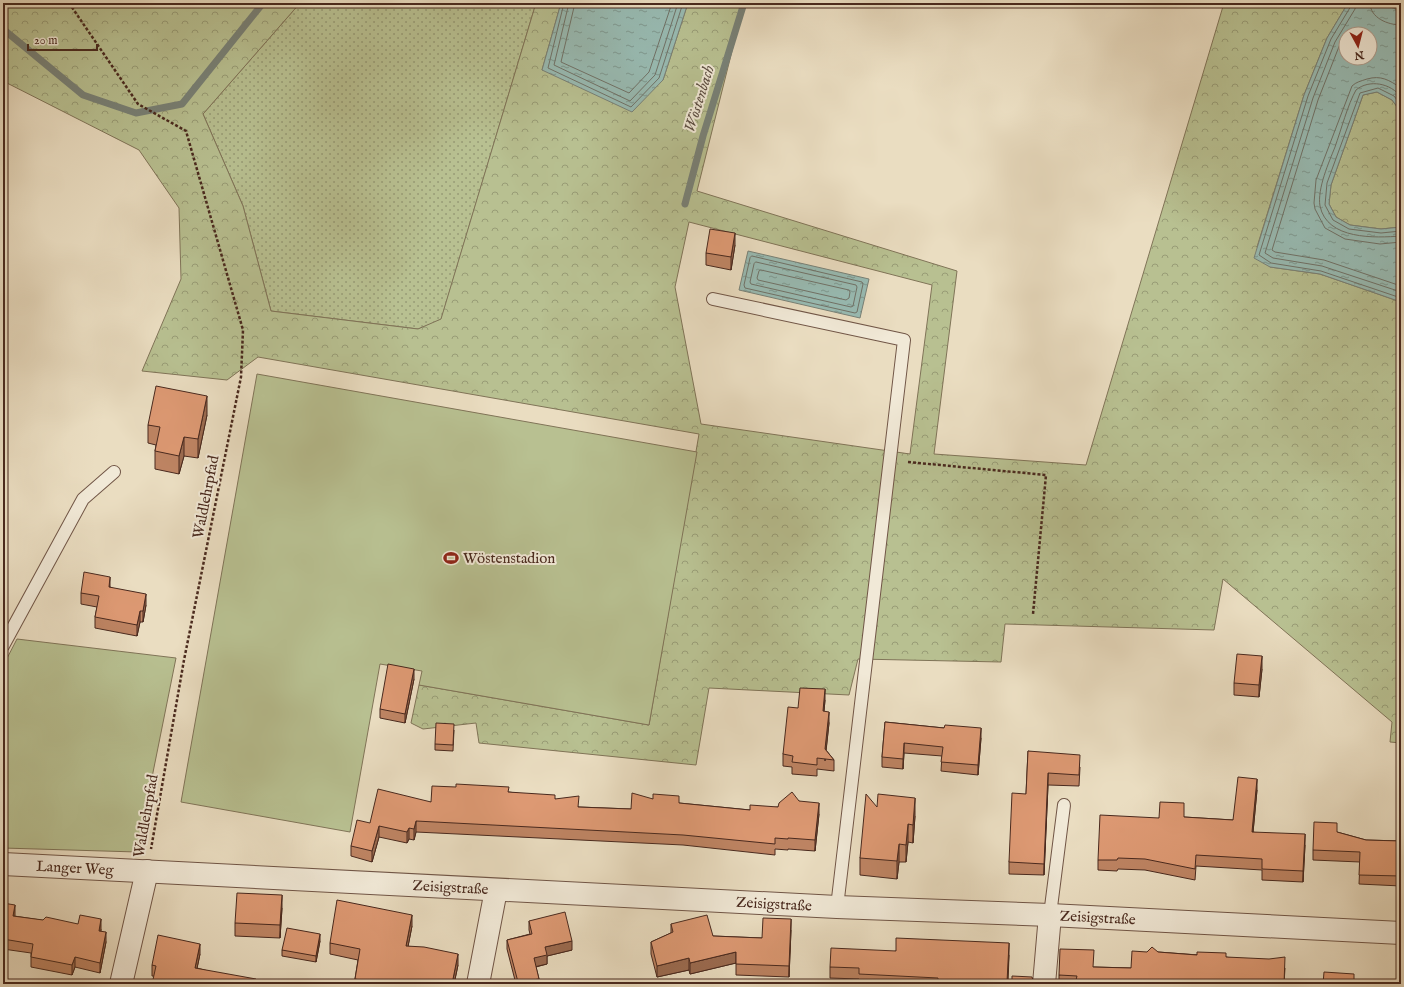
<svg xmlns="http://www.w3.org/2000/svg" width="1404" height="987" font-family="'IM FELL English',serif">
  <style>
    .grass { fill: url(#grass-dots); stroke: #807458 }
    .forest { fill: url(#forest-crowns); stroke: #807458; fill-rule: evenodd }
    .garden { fill: #b8c091; stroke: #807458 }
    .water { fill: url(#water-ripples); stroke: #788177; fill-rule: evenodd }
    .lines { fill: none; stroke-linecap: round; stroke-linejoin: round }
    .shore { stroke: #707268; stroke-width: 1 }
    .stream { stroke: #788177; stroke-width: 7 }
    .lane-casing { stroke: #715647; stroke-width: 14 }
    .street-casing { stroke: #715647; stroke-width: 24 }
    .path { stroke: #49291e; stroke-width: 2.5; stroke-dasharray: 3 2; stroke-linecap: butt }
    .lane { stroke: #f1e9d7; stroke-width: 12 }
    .street { stroke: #f1e9d7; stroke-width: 22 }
    .wall { fill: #be8463; stroke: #49291e }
    .shaded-wall { fill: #9b6b50; stroke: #49291e }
    .building { fill: #dd9973; stroke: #49291e }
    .labels { text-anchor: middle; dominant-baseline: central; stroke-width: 4; stroke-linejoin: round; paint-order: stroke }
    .street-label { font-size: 15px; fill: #49291e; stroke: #f1e9d7 }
    .poi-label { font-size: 15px; fill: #49291e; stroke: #f1e9d7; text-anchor: start }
    .water-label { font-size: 16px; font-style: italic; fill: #5d4e43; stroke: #f1e9d7 }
  </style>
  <defs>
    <pattern id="grass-dots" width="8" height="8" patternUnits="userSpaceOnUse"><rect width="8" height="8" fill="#b8c091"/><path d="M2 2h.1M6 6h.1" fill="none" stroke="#989c76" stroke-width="1.8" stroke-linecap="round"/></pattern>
    <pattern id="forest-crowns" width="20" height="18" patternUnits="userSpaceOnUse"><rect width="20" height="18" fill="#b8c091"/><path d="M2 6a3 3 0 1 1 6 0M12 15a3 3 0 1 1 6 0" fill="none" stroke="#989c76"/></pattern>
    <pattern id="water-ripples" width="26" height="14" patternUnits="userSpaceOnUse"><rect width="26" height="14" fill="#98bbb3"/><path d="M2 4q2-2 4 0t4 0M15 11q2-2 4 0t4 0" fill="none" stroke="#7e9891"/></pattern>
  </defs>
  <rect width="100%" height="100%" fill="#eaddc1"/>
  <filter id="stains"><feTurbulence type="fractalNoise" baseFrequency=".005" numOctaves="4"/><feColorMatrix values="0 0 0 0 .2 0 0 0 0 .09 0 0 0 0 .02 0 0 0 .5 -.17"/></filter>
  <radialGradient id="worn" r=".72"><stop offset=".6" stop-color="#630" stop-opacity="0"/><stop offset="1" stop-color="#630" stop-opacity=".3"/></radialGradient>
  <polygon class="grass" points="300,3 536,3 441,320 418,329 271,311 243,206 203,114"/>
  <g class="forest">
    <path d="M3,3H300L203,114L243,206L271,311L418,329L441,319L536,3H561L542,70L663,80L688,3H744L697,191L957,271L934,454L1086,465L1224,3H1348L1327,38L1304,95L1257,247L1270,267L1320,274L1401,302V743L1390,742L1392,722L1223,579L1214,630L1005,624L1001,662L858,659L849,695L709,688L696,765L479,743L476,723L423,729L411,723L419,685L649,725L699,434L258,357L227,380L142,371L181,279L179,208L139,150L3,81ZM689,222L932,285L910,454L701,424L675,287Z"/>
    <polygon points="1377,92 1392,100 1401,112 1401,227 1381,229 1350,225 1336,217 1329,204 1331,185 1363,95"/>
  </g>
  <g class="garden">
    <polygon points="257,374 697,452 649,725 419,685 422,671 380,664 350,832 181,802"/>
    <polygon points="17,639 176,658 137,852 3,848 3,666"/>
  </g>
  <g class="water">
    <polygon points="561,3 688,3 663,80 632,112 542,70"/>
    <path d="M1348,3H1380L1401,11V112L1392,100L1377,92L1363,95L1331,185L1329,204L1336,217L1350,225L1381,229L1401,227V302L1320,274L1270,267L1254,258L1304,95L1327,38ZM1346,34H1370V58H1346Z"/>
    <polygon points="748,251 869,279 860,318 739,290"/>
  </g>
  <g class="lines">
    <g class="shore">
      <polyline points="564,3 548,68 631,107 659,78 683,3"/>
      <polyline points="569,3 554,65 630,101 655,75 678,3"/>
      <polyline points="575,3 561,62 629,93 649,72 672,3"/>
      <polyline points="1351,3 1351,6 1331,39 1308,96 1259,255 1271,263 1321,271 1401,298"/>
      <polyline points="1356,3 1355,9 1335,42 1313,98 1265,253 1273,258 1322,266 1401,292"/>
      <path d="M1370,3C1370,18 1388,25 1401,25"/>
      <polyline points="1346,35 1340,44 1318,100 1272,250 1275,252 1324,260 1401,286"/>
      <path d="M1401,88C1389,80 1381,75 1367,79C1361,81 1356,82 1352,86L1316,180L1314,203L1315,209L1325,228L1345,239L1380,244L1401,242"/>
      <path d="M1401,97C1391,83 1369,79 1356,90C1348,104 1341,130 1335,147C1329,162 1317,189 1320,206C1327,240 1375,238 1401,236"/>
      <polyline points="1401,105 1394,96 1378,88 1360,93 1327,183 1325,205 1333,220 1349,229 1381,233 1401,231"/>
      <polygon points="752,256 862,282 863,284 857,312 855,313 745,288 744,285 750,258"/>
      <polygon points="756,262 856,285 857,287 853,306 851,307 751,284 750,282 754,264"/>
      <polygon points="761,270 849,290 850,292 849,298 846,300 758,280 757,278 759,271"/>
    </g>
    <g class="stream">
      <polyline points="3,29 83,95 136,113 182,104 263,3"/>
      <polyline points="685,204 703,136 744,3"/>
    </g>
    <g class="lane-casing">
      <g id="lane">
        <polyline points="713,299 904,340 837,907"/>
        <polyline points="3,646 83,499 114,472"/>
        <polyline points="1050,915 1064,805"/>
      </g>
    </g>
    <g class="street-casing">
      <g id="street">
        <path id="s1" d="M3,864L837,907L1050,915L1401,933"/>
        <polyline points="121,984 147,871"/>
        <polyline points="478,984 496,890"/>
        <polyline points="1044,984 1050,915"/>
      </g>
    </g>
    <g class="path">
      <polyline points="69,3 138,104 186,131 243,330 241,377 184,660 151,849"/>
      <polyline points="908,462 1046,475 1033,614"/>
    </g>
    <use href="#lane" class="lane"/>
    <use href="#street" class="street"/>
  </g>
  <g class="wall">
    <polygon points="735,245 731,270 706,265 706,253"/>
    <polygon points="207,415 198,458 184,456 179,474 155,469 155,451 156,445 148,443 148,425"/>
    <polygon points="110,587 146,605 143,622 140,622 137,636 95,628 95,617 97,607 81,604 81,593"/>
    <polygon points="1262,669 1259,697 1234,695 1234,683"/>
    <polygon points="414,679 405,723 380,718 380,709"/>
    <polygon points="825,700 824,711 829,723 826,750 834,760 834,771 817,769 817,776 792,774 792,767 783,766 783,754 798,708"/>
    <polygon points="885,722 944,728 981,738 978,775 941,771 942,756 904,753 903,769 882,767 882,757"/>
    <polygon points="454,730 453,751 435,750 435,744"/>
    <polygon points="1028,751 1080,767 1079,786 1048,785 1044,875 1009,874 1009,862 1026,794"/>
    <polygon points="1257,790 1253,832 1305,845 1303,882 1262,880 1262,870 1196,866 1195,880 1145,870 1118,869 1117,871 1098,870 1098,860 1159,818 1184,817 1233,820"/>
    <polygon points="509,792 555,799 579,807 631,809 653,799 679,803 750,810 778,807 799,801 819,814 815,851 788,849 788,850 775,849 775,855 683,845 416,832 414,840 409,839 407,843 379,837 372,862 351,856 351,846 370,823 431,802"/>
    <polygon points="877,807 915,816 913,843 908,842 906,862 899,862 897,879 860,875 860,858"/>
    <polygon points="1337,832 1366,840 1401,841 1401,886 1359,884 1360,862 1313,860 1313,850"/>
    <polygon points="3,903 15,915 14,916 101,929 101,931 106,942 100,973 75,967 72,975 31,967 31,953 3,949"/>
    <polygon points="282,908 280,938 235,936 235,923"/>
    <polygon points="529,921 572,950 547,956 547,964 536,967 539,979 539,984 516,984 507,949 507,940 530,934 529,930"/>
    <polygon points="671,924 713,936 762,938 791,930 789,977 736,975 736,963 690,974 689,970 657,977 651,954 651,942 671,933"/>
    <polygon points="412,926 408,946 458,965 454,984 355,984 355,979 358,960 330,954 330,943"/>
    <polygon points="320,941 316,962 282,956 282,950"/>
    <polygon points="896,951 1009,955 1008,984 859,984 859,979 830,978 830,967"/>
    <polygon points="1158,952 1226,957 1285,968 1284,984 1059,984 1059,975 1094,967 1131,968"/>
    <polygon points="200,954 197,968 256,984 152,976 152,965"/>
  </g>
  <g class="shaded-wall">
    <polygon points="735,233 735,245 731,270 731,257"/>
    <polygon points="207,396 207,415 198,458 198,439"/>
    <polygon points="184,437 184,456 179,474 179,456"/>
    <polygon points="110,577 110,588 109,587"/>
    <polygon points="146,594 146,605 143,622 143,611"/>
    <polygon points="140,611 140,622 137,636 137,625"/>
    <polygon points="1262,656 1262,669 1259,697 1259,685"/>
    <polygon points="414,669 414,679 405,723 405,714"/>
    <polygon points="825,689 825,700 823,722 823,711"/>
    <polygon points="829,712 829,723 825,761 825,749"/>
    <polygon points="981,728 981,738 978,775 978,765"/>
    <polygon points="904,743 904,753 903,769 903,759"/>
    <polygon points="1048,773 1048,785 1044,875 1044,864"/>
    <polygon points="1257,779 1257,790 1252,843 1252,832"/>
    <polygon points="915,798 915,816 913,843 913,825"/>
    <polygon points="819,803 819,814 815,851 815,840"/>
    <polygon points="416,821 416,832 414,840 414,829"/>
    <polygon points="908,824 908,842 906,862 906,845"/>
    <polygon points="379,826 379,837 372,862 372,851"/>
    <polygon points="409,828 409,839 407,843 407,832"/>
    <polygon points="1305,834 1305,845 1303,882 1303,871"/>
    <polygon points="899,844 899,862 897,879 897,861"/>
    <polygon points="282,895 282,908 280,938 280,925"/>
    <polygon points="15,905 15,915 13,926 13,916"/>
    <polygon points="412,915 412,926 406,957 406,946"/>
    <polygon points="101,919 101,929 99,941 99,931"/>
    <polygon points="791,919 791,930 789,977 789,966"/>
    <polygon points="106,932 106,942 100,973 100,963"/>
    <polygon points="320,934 320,941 316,962 316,956"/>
    <polygon points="572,941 572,950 547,956 547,964 534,967 534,958 545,947"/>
    <polygon points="1009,943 1009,955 1007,984 1007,982"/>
    <polygon points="200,944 200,954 195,978 195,968"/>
    <polygon points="736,952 736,963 690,974 690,963"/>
    <polygon points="458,954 458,965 454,984 452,984"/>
    <polygon points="75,957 75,967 72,975 72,965"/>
    <polygon points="689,958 689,970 657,977 657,966"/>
  </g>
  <g class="building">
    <polygon points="710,229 735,233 731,257 706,253"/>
    <polygon points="156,386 207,396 198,439 184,437 179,456 155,451 160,427 148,425"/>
    <polygon points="84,572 110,577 109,587 146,594 143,611 140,611 137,625 95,617 99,596 81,593"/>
    <polygon points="1237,654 1262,656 1259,685 1234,683"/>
    <polygon points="388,664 414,669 405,714 380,709"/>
    <polygon points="800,688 825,689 823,711 829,712 825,749 834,760 817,758 817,765 792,762 793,756 783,754 788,707 798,708"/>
    <polygon points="885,722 944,728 945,725 981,728 978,765 941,762 943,747 904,743 903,759 882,757"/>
    <polygon points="436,723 454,724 453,745 435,744"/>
    <polygon points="1028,751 1080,755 1079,775 1048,773 1044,864 1009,862 1012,793 1026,794"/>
    <polygon points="1238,777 1257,779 1252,832 1305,834 1303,871 1262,869 1262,859 1196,855 1195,869 1145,859 1118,858 1117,860 1098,860 1100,815 1159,818 1160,802 1184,803 1184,817 1233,820"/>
    <polygon points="456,784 509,787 508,792 555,795 555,799 579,796 578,807 631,809 632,793 653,799 653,794 679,796 679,803 750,810 750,805 778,807 779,803 792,792 799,801 819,803 815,840 788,838 788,839 775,838 775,844 683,835 416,821 414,829 409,828 407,832 379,826 372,851 351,846 357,820 370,823 378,789 431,802 432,786 456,787"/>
    <polygon points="866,794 877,807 878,794 915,798 913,825 908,824 906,845 899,844 897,861 860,858"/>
    <polygon points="1314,822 1337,823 1337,832 1366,840 1401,841 1401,876 1359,875 1360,852 1313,850"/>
    <polygon points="237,893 282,895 280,925 235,923"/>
    <polygon points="337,900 412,915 406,946 424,947 458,954 452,984 448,984 439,982 439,984 382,984 355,979 360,949 330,943"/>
    <polygon points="3,903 15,905 13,916 43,920 46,917 78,924 80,915 101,919 99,931 106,932 100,963 75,957 72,965 31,957 33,944 3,939"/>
    <polygon points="565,912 572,941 545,947 547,955 534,958 539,979 518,982 507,940 532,934 529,921"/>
    <polygon points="707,915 713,936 762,938 763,918 791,919 789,966 736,964 736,952 690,963 689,958 657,966 651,942 673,932 671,924"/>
    <polygon points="287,928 320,934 316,956 282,950"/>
    <polygon points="158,935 200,944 195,968 256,979 256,984 152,984 156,966 152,965"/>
    <polygon points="896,938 1009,943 1007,982 960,980 959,984 938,984 938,978 859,974 859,968 830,967 831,948 896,951"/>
    <polygon points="1152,947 1158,952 1197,955 1197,952 1226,953 1226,957 1269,959 1285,957 1284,984 1247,983 1247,984 1180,984 1180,980 1130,980 1130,984 1075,984 1077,976 1059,975 1060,949 1094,950 1093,967 1131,968 1132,951 1147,952"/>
    <polygon points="1324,972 1354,974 1354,984 1323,984"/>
    <polygon points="1012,976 1032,977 1034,984 1012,984"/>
  </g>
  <defs>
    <g id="stadium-bare" transform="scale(1.2)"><path d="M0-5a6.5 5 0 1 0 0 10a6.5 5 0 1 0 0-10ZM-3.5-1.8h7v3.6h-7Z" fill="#8f2418" stroke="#f1e9d7" stroke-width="2.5" paint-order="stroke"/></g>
  </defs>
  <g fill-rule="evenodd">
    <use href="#stadium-bare" x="451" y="558"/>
  </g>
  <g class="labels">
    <g class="street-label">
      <text transform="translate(206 497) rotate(-79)">Waldlehrpfad</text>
      <text transform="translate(146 816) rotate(-80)">Waldlehrpfad</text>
      <text stroke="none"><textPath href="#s1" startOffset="72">Langer Weg</textPath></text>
      <text stroke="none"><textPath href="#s1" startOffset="448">Zeisigstraße</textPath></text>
      <text stroke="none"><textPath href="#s1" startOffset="772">Zeisigstraße</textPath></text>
      <text stroke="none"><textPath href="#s1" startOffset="1096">Zeisigstraße</textPath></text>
    </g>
    <g class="poi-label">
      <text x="463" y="558">Wöstenstadion</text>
    </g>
    <g class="water-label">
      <text transform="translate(700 99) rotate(-73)">Wöstenbach</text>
    </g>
  </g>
  <rect width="1404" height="987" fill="none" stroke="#eaddc1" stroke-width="16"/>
  <rect x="4" y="4" width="1396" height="979" fill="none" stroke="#49291e" stroke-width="2"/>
  <rect x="8" y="8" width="1388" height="971" fill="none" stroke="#49291e"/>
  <g transform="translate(1358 46) rotate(173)"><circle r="19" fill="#f1e9d7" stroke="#ae9c8d"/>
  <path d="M0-3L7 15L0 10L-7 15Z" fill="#8f2418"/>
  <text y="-6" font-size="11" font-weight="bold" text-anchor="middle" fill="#49291e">N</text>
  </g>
  <path d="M28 44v6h69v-6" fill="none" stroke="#49291e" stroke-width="2"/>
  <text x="34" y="44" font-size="12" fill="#49291e" stroke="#f1e9d7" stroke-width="3" paint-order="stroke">20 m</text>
  <rect width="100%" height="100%" filter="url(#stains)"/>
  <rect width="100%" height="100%" fill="url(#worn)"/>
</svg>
